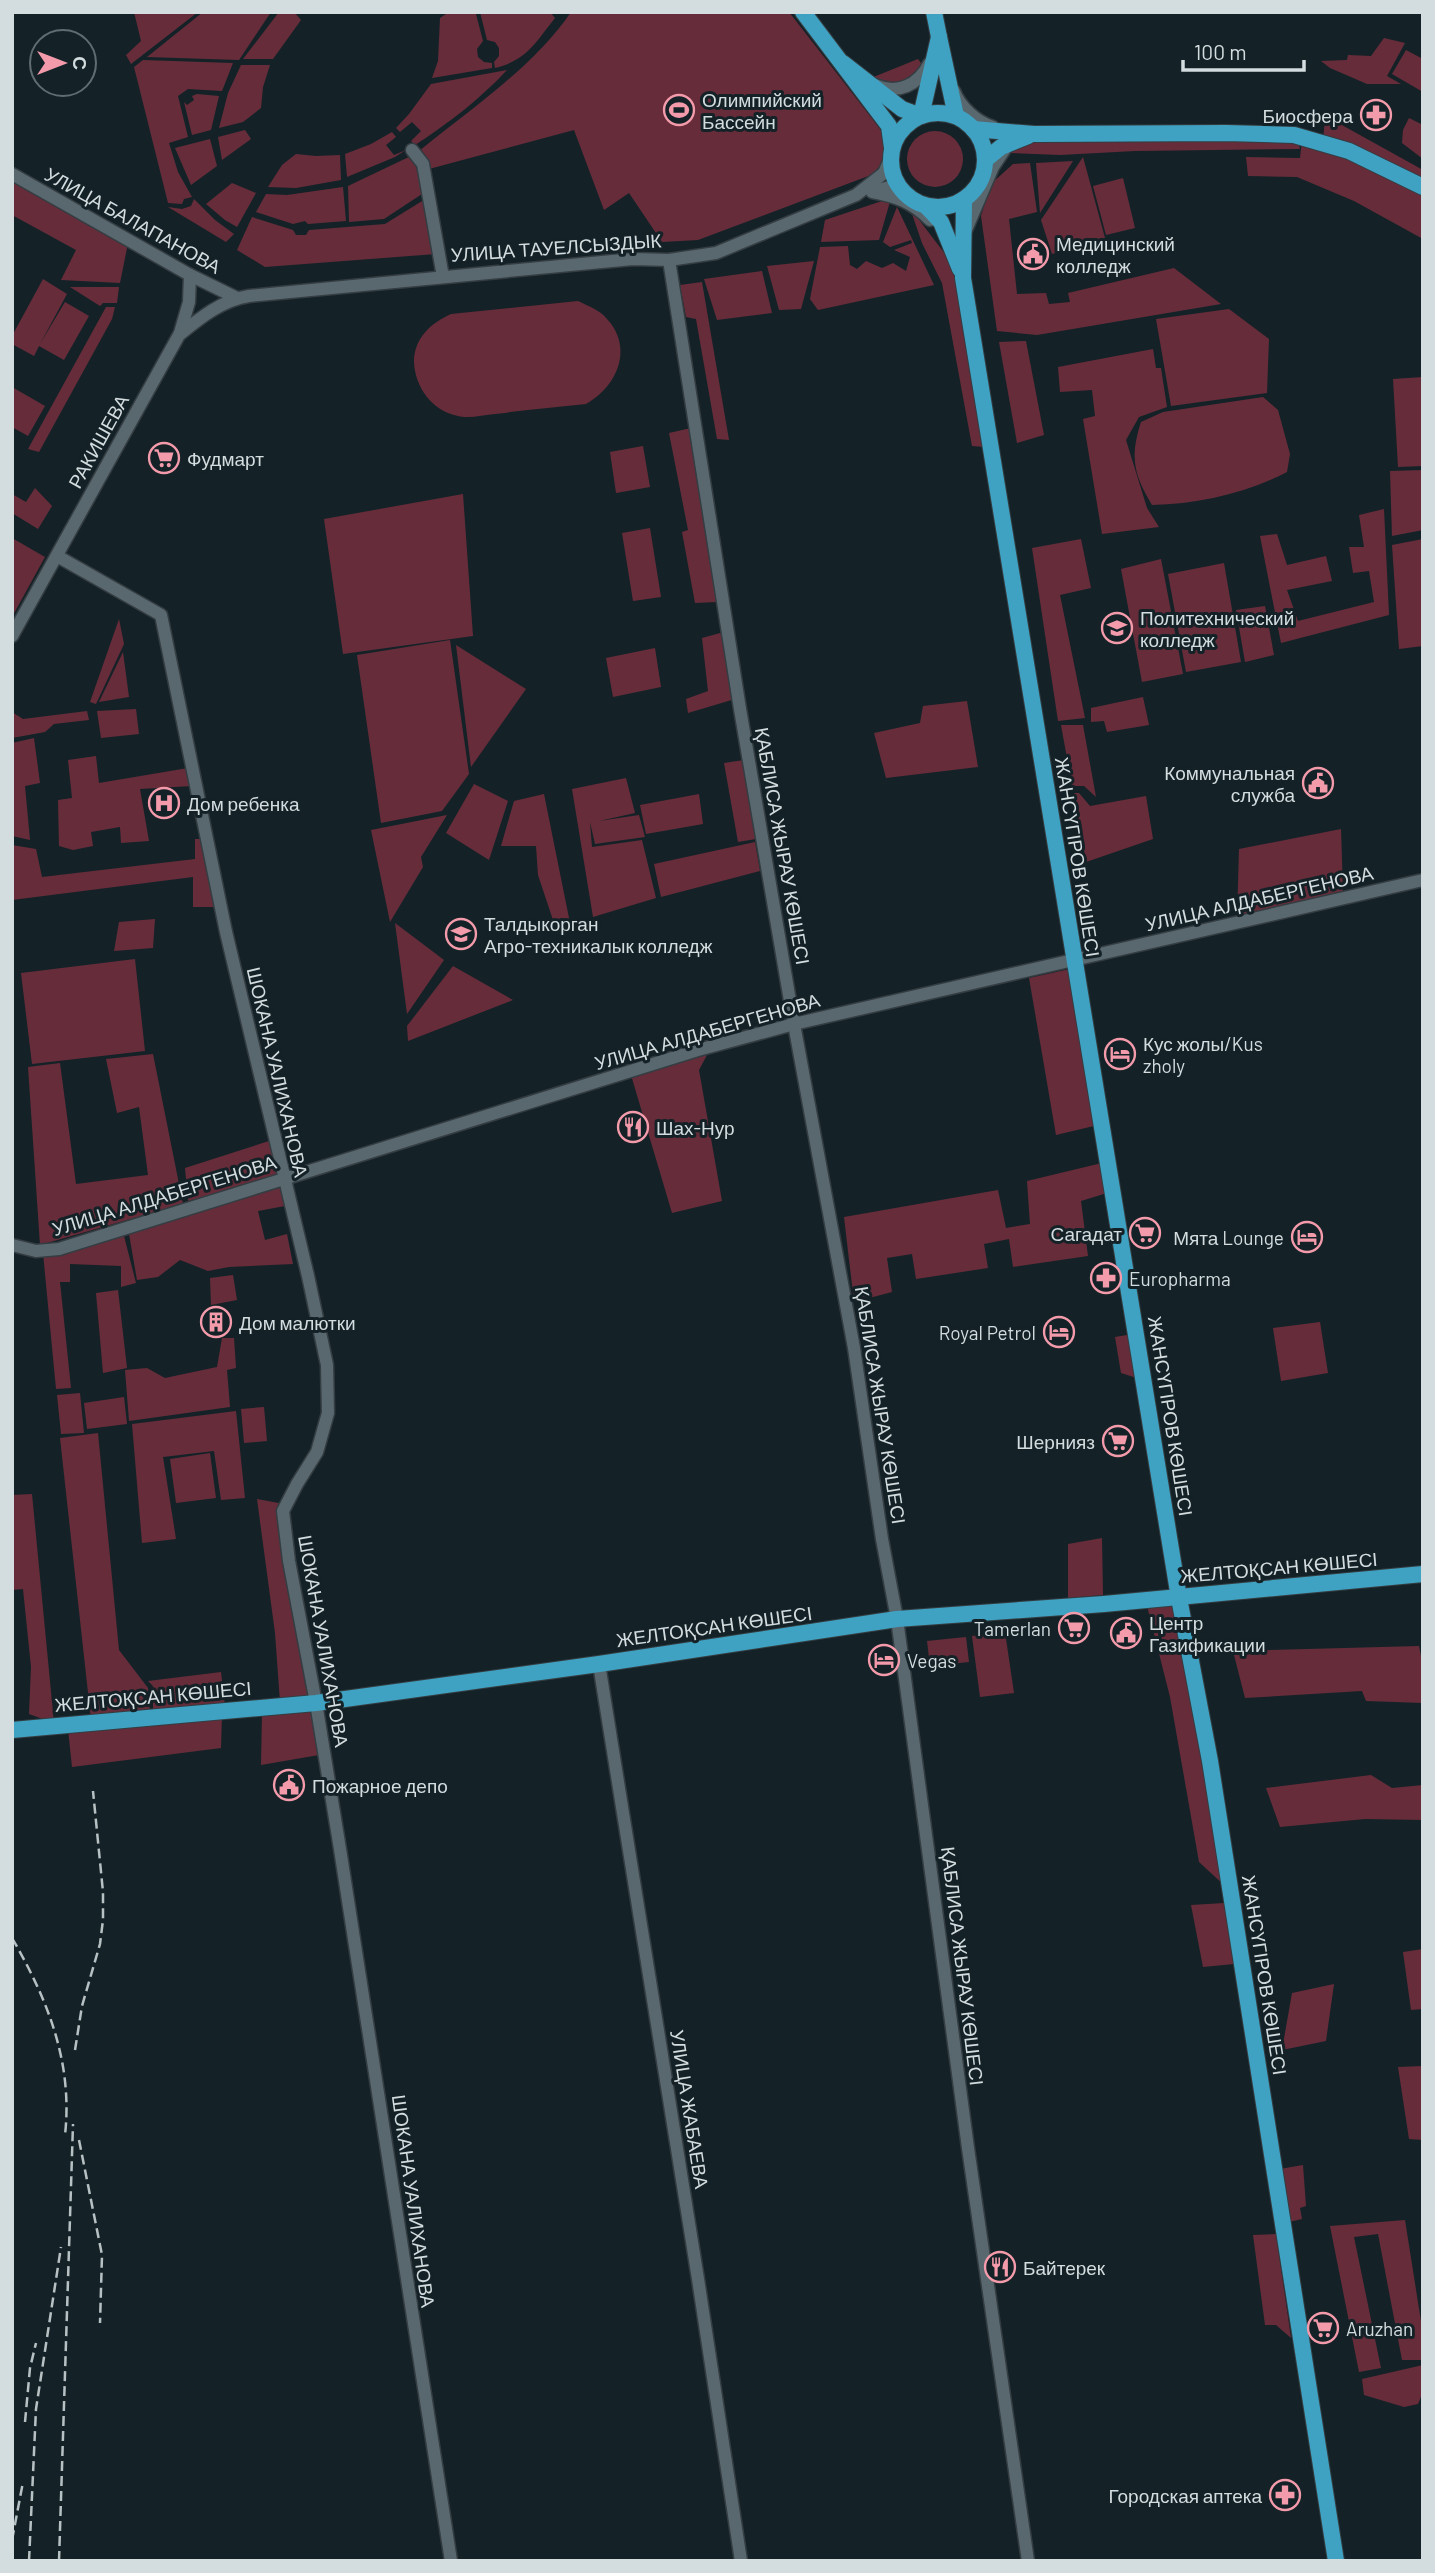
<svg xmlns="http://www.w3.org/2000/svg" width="1435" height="2573" font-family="Barlow,sans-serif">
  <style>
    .green { fill: #672c3a }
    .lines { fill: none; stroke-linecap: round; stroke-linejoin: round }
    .minor-casing { stroke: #343d42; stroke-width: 15 }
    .major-casing { stroke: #343d42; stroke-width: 18 }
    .minor { stroke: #59686f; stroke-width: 12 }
    .major { stroke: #3fa2c2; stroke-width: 16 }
    .rail { stroke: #b7c1c4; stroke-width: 2.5; stroke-dasharray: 10 5; stroke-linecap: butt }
    .labels { text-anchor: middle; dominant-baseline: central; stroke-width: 6; stroke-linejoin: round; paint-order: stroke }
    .poi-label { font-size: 19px; fill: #d3dcdf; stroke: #142227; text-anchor: start }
    .street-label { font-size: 19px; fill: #d3dcdf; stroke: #142227 }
  </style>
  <rect width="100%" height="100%" fill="#142227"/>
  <g class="green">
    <polygon points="134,12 198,12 131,64 126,55 141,41"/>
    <polygon points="203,12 271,12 239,60 147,57"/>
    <polygon points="279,12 294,12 301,20 273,59 243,59"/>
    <polygon points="449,12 476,14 483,41 477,49 478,57 484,62 492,63 492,68 432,78 438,61 440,18"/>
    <path d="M480,12H550L555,18C535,43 527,60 495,68L494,62L499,56V48L495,42L487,40Z"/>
    <path d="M571,12H789L884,134C887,154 886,162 871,175L698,240L662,242L629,193L604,210L574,130L429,169L418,152C469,110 534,67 571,12Z"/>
    <polygon points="1384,38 1405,43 1387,76 1401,84 1367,84 1330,68 1321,61 1347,60 1348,55 1371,56"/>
    <polygon points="1406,50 1423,59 1423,92 1392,74"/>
    <polygon points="918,59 923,66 915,74 894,86 871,78"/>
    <polygon points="143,60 233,63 222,91 188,89 178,96 188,137 169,143 178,172 192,197 184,199 182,204 168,203 134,67"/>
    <polygon points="241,65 270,65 263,87 261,108 243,122 219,128 228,93"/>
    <path d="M507,70C480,99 449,123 415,145L411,141L421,131L412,122L400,132L396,128L409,114L431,84Z"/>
    <polygon points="197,94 219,96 211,130 192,135 184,102 187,105 194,100 192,96"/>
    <polygon points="1409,118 1423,125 1423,159 1402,143 1403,130"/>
    <polygon points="1325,120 1340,124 1423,170 1423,185 1323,140"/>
    <polygon points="245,130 251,139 222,160 218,137"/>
    <circle cx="935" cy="159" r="28"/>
    <polygon points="392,132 396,137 386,145 394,155 406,150 395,157 347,177 345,154 371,144"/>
    <polygon points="1039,137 1297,139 1300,149 1135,151 1060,155 1009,153"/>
    <polygon points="210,139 217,166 191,185 175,148"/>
    <polygon points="1302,140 1349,154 1423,195 1423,239 1354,201 1297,177 1248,176 1246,157 1300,158"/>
    <polygon points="296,154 316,156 340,155 341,180 296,188 268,187 282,165"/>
    <polygon points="413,155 419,163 425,192 384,219 349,222 348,186"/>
    <polygon points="1083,157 1105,238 1052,254 1041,220"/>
    <polygon points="1073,161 1040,213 1036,163"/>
    <polygon points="1030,163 1037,212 1009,219 1017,294 1046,293 1049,304 1070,302 1068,293 1174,268 1221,304 1037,335 997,331 981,216 991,184 1013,164"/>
    <polygon points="12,177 128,243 120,283 61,280 76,250 12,215"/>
    <polygon points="1123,178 1135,228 1106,235 1093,186"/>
    <polygon points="232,183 256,193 237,227 225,220 206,204"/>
    <polygon points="343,187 346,221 308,224 305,221 293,224 256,212 266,194 287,195"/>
    <polygon points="427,198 436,254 265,267 237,250 252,217 293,230 296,235 306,235 309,230 385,224"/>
    <polygon points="891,198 879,240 821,242 825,220"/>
    <polygon points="194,199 215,220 234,234 226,242 168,207 182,209 191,206"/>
    <polygon points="897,207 934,285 818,310 810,299 820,247 848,246 850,265 857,269 866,261 882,268 893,263 906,271 910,257 894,250 912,243 911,240 890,247 883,242"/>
    <polygon points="910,208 955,267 984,447 972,446 942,283 922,243"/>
    <polygon points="814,261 801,309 779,310 767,266"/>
    <polygon points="762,271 772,313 717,320 704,279"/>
    <polygon points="43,279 67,294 40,344 65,302 89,316 64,360 39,346 34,356 12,344 12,336"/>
    <polygon points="702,282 729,440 717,439 696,319 686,317 680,285"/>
    <polygon points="70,287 119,287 117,303 103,303 100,306"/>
    <path d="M578,301C588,306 600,310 607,319C634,348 617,387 586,404C556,407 526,410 495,414C483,415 469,419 458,416C432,411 415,387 414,362C414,338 431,323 451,314Z"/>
    <polygon points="106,307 115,307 112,319 39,452 28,449"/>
    <polygon points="1229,309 1269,339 1267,393 1171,406 1156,319"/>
    <polygon points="1026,341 1044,435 1017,443 999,342"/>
    <polygon points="1153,349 1156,368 1161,368 1167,407 1139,417 1126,440 1147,508 1159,527 1102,534 1083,419 1095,416 1092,390 1060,392 1058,367"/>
    <polygon points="1423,377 1423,466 1398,467 1393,379"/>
    <polygon points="12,387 45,406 28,436 12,427"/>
    <path d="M1263,397L1278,410L1290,454L1287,472C1247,493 1198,504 1152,505C1133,474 1130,456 1141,422L1163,412Z"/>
    <polygon points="691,428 717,602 695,603 682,532 688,530 669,433"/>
    <polygon points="643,446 650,487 616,493 610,452"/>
    <polygon points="1423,470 1423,530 1392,536 1390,471"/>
    <polygon points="35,488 52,506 38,529 12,513 12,494 26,502"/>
    <polygon points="463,494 473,636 343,654 324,519"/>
    <polygon points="1384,509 1389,615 1281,643 1260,536 1277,534 1287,565 1326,556 1332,581 1287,590 1298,621 1374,602 1369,571 1353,573 1349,547 1364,547 1359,515"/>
    <polygon points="650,528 661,597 633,601 622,533"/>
    <polygon points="12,538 45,557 12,617"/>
    <polygon points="1081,539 1091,588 1060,595 1085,718 1058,721 1032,548"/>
    <polygon points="1423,539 1423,646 1399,649 1392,545"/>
    <polygon points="1161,559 1183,674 1142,682 1121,569"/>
    <polygon points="1224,563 1241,662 1186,672 1168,574"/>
    <polygon points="1265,606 1274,655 1245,662 1236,610"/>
    <polygon points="119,619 124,644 96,704 90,702"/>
    <polygon points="724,632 735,699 688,713 686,699 708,691 702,638"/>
    <polygon points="450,640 469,774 442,811 381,823 357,655"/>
    <polygon points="456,645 526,689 471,767"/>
    <polygon points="655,648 661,687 613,697 606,658"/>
    <polygon points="123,652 129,697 99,702"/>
    <polygon points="1143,697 1149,725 1107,732 1104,721 1091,722 1091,708"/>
    <polygon points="967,701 978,767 886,778 874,733 920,723 923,706"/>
    <polygon points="136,709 139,734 101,738 97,711"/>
    <polygon points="87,711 89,720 54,724 45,732 12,738 12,712 23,719"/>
    <polygon points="1061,725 1083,725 1096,797 1084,786 1072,786"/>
    <polygon points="34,738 40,783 25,786 30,840 12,836 12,743"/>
    <polygon points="96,756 99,783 188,768 192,786 140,789 149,841 121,843 120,827 91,832 93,846 73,850 59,846 58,800 72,798 68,760"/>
    <polygon points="744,760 756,839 738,842 724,763"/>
    <polygon points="626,778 635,813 599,821 639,815 645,837 595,844 590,822 592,847 642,840 656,898 593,917 572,789"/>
    <polygon points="474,784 508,801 489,860 446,833"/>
    <polygon points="1074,793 1079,793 1090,806 1146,796 1153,839 1086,862"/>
    <polygon points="544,794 570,923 556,929 538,875 536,846 501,846 514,801"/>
    <polygon points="699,794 703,824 646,834 640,805"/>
    <polygon points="447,815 421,857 423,867 390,922 371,830"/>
    <polygon points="1341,829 1343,893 1237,918 1239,849"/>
    <polygon points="195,839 204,839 216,907 193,907 193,877 12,900 12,845 36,849 42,877 195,859"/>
    <polygon points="755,842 760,871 661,897 654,864"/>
    <polygon points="155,919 153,948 114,951 119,922"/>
    <polygon points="395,923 444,960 407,1014"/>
    <polygon points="135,959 145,1051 32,1064 21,973"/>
    <polygon points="453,966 513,1000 408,1041 407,1026"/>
    <polygon points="1070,969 1098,1125 1056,1135 1029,978"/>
    <polygon points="153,1054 183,1204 40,1245 28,1067 60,1063 76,1184 148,1175 139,1107 117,1113 106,1059"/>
    <polygon points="707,1055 699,1070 722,1201 672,1213 631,1075"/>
    <polygon points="269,1141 280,1180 188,1201 185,1168"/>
    <polygon points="1102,1163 1107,1193 1081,1201 1088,1256 1013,1267 1009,1239 984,1244 988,1268 916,1279 912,1254 887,1258 892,1292 854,1302 844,1217 998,1190 1006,1228 1030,1224 1027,1181"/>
    <polygon points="280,1185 285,1206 258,1211 265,1240 287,1234 293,1264 229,1267 208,1271 180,1260 158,1277 137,1280 129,1234"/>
    <polygon points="123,1232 136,1283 121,1287 121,1266 70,1264 70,1282 60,1282 71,1388 56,1389 43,1253"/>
    <polygon points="233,1275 237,1300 211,1305 210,1278"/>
    <polygon points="118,1290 127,1368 103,1373 96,1293"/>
    <polygon points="1320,1322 1328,1373 1281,1381 1273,1328"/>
    <polygon points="1133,1334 1140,1379 1121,1373 1115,1337"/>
    <polygon points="222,1338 234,1338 236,1368 227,1370 230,1407 129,1421 125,1370 147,1368 165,1378 217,1367"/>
    <polygon points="80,1393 84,1433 61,1434 57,1395"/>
    <polygon points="124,1397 127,1424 87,1429 84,1403"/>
    <polygon points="264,1407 267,1441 244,1443 241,1409"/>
    <polygon points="236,1411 245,1498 221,1500 214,1451 163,1457 176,1539 142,1543 132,1424"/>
    <polygon points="98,1433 119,1650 148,1688 150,1714 91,1720 60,1438"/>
    <polygon points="210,1453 216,1498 176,1503 170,1459"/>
    <polygon points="32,1494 54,1723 29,1714 31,1667 23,1589 12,1590 12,1495"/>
    <polygon points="257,1499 284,1504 313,1701 280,1702 275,1633"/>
    <polygon points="1102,1538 1103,1595 1068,1598 1068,1544"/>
    <polygon points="1176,1602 1224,1885 1199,1862 1170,1697 1147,1606"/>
    <polygon points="1005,1632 1014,1693 980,1697 972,1636"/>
    <polygon points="966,1637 969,1662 930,1666 927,1641"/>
    <polygon points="1419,1646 1423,1666 1423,1703 1366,1701 1362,1691 1245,1698 1233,1651"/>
    <polygon points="221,1672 225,1706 153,1713 153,1686 148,1681"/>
    <polygon points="311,1707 319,1755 261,1765 262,1712"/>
    <polygon points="222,1713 221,1748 72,1767 68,1729"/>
    <polygon points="1371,1775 1392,1788 1423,1785 1423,1820 1365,1819 1280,1827 1266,1788"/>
    <polygon points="1224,1903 1234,1964 1203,1967 1191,1905"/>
    <polygon points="1423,1949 1423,2009 1411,2010 1403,1952"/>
    <polygon points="1334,1984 1326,2041 1282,2050 1292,1993"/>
    <polygon points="1423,2066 1423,2140 1409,2139 1398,2067"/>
    <polygon points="1303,2165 1306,2206 1300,2208 1302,2219 1289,2222 1280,2169"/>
    <polygon points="1405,2220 1423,2334 1423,2360 1402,2360 1378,2234 1354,2237 1381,2368 1359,2372 1330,2226"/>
    <polygon points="1276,2234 1291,2338 1276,2325 1265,2325 1253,2235"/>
    <polygon points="1423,2365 1423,2392 1418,2404 1404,2407 1364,2395 1362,2379"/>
  </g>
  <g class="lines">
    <g class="minor-casing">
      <g id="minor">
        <path d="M875,85C898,95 918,85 929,64"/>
        <path d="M954,91C960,107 977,122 993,127"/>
        <polyline points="412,150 423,164 443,277"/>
        <polyline points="12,174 190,275 237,298"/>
        <polyline points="877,190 898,185"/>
        <path d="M872,192C896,196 913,203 930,220"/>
        <polyline points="966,230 993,167 1005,149"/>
        <polyline points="669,260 740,709 794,1024 854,1348 882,1539 897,1619 968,2148 1028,2561"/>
        <polyline points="180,333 189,302 190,275"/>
        <polyline points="57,556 161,615 226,932 308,1276 327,1365 328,1413 317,1452 297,1484 283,1511 289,1561 316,1703 340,1849 451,2561"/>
        <path d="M12,636L179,335C200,318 222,300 249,296L633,259L669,260L716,253L856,195L884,173L891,157"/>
        <polyline points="12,1245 36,1251 59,1249 698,1050 794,1024 1423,880"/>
        <polyline points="599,1664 698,2279 741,2561"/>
      </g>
    </g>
    <g class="major-casing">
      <g id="major">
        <polyline points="803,12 889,126 892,148"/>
        <polyline points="934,12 939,37"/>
        <polyline points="843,63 902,109 921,116 939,37 956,116"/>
        <circle cx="938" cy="160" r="47"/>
        <polyline points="973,129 1034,134 1226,133 1294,135 1349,151 1423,187"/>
        <polyline points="985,160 1001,147 1028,136"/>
        <polyline points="964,199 963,278 1179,1598 1210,1761 1336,2561"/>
        <polyline points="926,206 941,222 960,269"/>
        <polyline points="12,1730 316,1703 599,1664 897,1619 1104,1604 1423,1574"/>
      </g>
    </g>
    <use href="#minor" class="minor"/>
    <use href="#major" class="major"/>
    <g class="rail">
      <path d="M12,1938C48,2000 73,2063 65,2135"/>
      <polyline points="75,2050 82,2006 100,1944 103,1920 103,1892 93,1791"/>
      <polyline points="79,2140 102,2255 100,2323"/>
      <polyline points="25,2422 30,2368 36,2343"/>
      <polyline points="12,2540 23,2482"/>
      <polyline points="29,2561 36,2409 61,2247"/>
      <polyline points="59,2561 73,2124"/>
    </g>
  </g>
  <defs>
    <g id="stadium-ring" transform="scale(1.575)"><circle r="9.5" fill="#142227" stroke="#f39aab" stroke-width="1.5"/><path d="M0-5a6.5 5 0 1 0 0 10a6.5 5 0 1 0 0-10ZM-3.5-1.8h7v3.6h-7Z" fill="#f39aab"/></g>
    <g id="pharmacy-ring" transform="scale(1.575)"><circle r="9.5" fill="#142227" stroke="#f39aab" stroke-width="1.5"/><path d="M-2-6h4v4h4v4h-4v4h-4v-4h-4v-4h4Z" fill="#f39aab"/></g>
    <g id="civic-ring" transform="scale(1.575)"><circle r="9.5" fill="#142227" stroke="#f39aab" stroke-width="1.5"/><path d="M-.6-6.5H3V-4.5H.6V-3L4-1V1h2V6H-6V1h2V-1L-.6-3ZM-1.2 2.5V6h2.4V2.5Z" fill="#f39aab"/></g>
    <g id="supermarket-ring" transform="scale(1.575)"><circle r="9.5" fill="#142227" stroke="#f39aab" stroke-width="1.5"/><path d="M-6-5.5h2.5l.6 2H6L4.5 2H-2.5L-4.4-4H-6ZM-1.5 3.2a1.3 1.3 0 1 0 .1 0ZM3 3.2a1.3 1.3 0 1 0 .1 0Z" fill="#f39aab"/></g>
    <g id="university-ring" transform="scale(1.575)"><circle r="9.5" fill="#142227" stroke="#f39aab" stroke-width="1.5"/><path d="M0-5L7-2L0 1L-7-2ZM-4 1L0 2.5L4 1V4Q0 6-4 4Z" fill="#f39aab"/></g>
    <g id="hospital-ring" transform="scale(1.575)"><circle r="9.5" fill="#142227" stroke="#f39aab" stroke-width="1.5"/><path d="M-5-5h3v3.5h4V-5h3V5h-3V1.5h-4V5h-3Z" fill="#f39aab"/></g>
    <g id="hotel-ring" transform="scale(1.575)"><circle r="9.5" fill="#142227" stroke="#f39aab" stroke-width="1.5"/><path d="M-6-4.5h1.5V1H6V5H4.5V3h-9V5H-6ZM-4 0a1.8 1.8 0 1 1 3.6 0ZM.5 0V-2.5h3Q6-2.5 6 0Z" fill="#f39aab"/></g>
    <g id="restaurant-ring" transform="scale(1.575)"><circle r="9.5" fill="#142227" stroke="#f39aab" stroke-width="1.5"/><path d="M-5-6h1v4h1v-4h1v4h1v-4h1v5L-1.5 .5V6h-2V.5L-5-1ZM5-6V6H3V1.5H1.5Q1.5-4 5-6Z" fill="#f39aab"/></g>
    <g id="building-ring" transform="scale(1.575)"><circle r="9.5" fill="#142227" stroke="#f39aab" stroke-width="1.5"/><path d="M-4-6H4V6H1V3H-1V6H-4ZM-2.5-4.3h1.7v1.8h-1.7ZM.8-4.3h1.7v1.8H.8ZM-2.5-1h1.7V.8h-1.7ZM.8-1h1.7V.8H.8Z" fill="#f39aab"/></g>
  </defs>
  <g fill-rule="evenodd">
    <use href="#stadium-ring" x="679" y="110"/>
    <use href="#pharmacy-ring" x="1376" y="115"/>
    <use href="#civic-ring" x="1033" y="254"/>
    <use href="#supermarket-ring" x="164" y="458"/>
    <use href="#university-ring" x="1117" y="628"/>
    <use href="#civic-ring" x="1318" y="783"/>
    <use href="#hospital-ring" x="164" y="803"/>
    <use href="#university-ring" x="461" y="934"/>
    <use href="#hotel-ring" x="1120" y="1054"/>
    <use href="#restaurant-ring" x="633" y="1127"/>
    <use href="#supermarket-ring" x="1145" y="1233"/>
    <use href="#hotel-ring" x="1307" y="1237"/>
    <use href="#pharmacy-ring" x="1106" y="1278"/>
    <use href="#building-ring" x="216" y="1322"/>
    <use href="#hotel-ring" x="1059" y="1332"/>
    <use href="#supermarket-ring" x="1118" y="1441"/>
    <use href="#supermarket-ring" x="1074" y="1628"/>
    <use href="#civic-ring" x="1126" y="1633"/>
    <use href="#hotel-ring" x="884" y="1660"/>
    <use href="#civic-ring" x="289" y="1785"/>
    <use href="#restaurant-ring" x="1000" y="2267"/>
    <use href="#supermarket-ring" x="1323" y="2328"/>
    <use href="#pharmacy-ring" x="1285" y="2495"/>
  </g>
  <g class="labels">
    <g class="poi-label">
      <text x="702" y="99">Олимпийский<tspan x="702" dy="22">Бассейн</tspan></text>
      <text x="1353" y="115" text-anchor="end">Биосфера</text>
      <text x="1056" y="243">Медицинский<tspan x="1056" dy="22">колледж</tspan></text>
      <text x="187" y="458">Фудмарт</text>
      <text x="1140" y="617">Политехнический<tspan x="1140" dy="22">колледж</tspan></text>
      <text x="1295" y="772" text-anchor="end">Коммунальная<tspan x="1295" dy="22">служба</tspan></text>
      <text x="187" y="803">Дом ребенка</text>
      <text x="484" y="923">Талдыкорган<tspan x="484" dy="22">Агро-техникалык колледж</tspan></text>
      <text x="1143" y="1043">Кус жолы/Kus<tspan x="1143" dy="22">zholy</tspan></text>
      <text x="656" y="1127">Шах-Нур</text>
      <text x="1122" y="1233" text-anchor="end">Сагадат</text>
      <text x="1284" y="1237" text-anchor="end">Мята Lounge</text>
      <text x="1129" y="1278">Europharma</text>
      <text x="239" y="1322">Дом малютки</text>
      <text x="1036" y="1332" text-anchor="end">Royal Petrol</text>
      <text x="1095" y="1441" text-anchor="end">Шернияз</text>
      <text x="1149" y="1622">Центр<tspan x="1149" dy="22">Газификации</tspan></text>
      <text x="1051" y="1628" text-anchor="end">Tamerlan</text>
      <text x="907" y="1660">Vegas</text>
      <text x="312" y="1785">Пожарное депо</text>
      <text x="1023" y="2267">Байтерек</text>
      <text x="1346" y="2328">Aruzhan</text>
      <text x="1262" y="2495" text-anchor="end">Городская аптека</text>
    </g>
    <g class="street-label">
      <text transform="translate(133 220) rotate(29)">УЛИЦА БАЛАПАНОВА</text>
      <text transform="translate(556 247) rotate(-4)">УЛИЦА ТАУЕЛСЫЗДЫК</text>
      <text transform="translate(98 441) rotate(-61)">РАКИШЕВА</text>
      <text transform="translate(783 846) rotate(80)">ҚАБЛИСА ЖЫРАУ КӨШЕСІ</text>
      <text transform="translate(1078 857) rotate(81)">ЖАНСҮГІРОВ КӨШЕСІ</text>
      <text transform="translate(1259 898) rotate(-13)">УЛИЦА АЛДАБЕРГЕНОВА</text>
      <text transform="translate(707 1031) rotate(-16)">УЛИЦА АЛДАБЕРГЕНОВА</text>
      <text transform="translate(278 1072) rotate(77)">ШОКАНА УАЛИХАНОВА</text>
      <text transform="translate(164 1195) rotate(-17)">УЛИЦА АЛДАБЕРГЕНОВА</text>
      <text transform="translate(881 1405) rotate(81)">ҚАБЛИСА ЖЫРАУ КӨШЕСІ</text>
      <text transform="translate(1171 1416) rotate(81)">ЖАНСҮГІРОВ КӨШЕСІ</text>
      <text transform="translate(1279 1567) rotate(-5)">ЖЕЛТОҚСАН КӨШЕСІ</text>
      <text transform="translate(714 1626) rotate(-8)">ЖЕЛТОҚСАН КӨШЕСІ</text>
      <text transform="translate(324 1641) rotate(80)">ШОКАНА УАЛИХАНОВА</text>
      <text transform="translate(153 1696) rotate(-5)">ЖЕЛТОҚСАН КӨШЕСІ</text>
      <text transform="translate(963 1966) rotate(83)">ҚАБЛИСА ЖЫРАУ КӨШЕСІ</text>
      <text transform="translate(1265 1975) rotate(81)">ЖАНСҮГІРОВ КӨШЕСІ</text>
      <text transform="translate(690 2109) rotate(81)">УЛИЦА ЖАБАЕВА</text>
      <text transform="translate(414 2201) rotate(82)">ШОКАНА УАЛИХАНОВА</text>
    </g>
  </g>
  <rect width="1435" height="2573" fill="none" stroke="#d3dcdf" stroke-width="28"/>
  <g transform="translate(63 63) rotate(90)"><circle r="33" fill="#142227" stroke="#606c71" stroke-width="2"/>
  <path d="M0-5L12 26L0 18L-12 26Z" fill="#f39aab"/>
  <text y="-10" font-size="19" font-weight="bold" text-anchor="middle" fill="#d3dcdf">С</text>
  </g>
  <path d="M1183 60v10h121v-10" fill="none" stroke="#d3dcdf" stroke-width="3.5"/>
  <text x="1194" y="60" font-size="21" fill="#d3dcdf" stroke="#142227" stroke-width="5" paint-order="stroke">100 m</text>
</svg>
